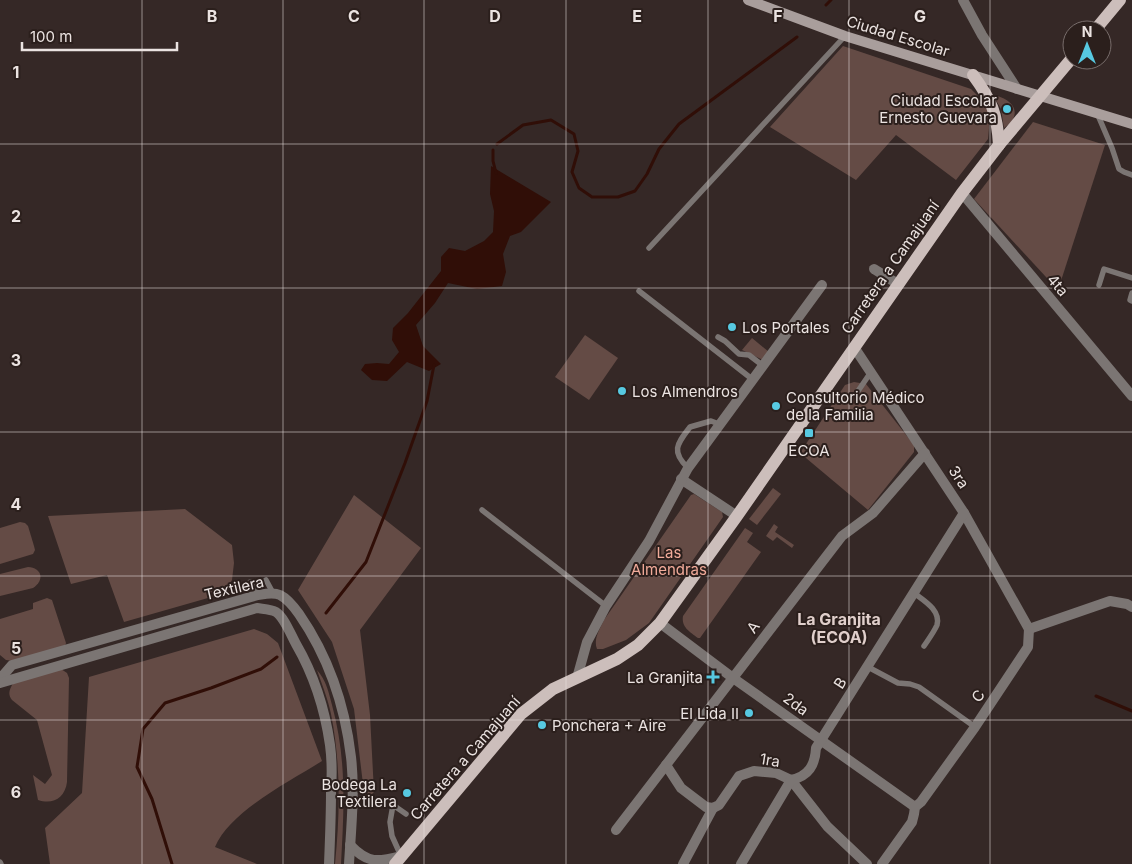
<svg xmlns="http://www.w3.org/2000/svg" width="1132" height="864" font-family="Inter,sans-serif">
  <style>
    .green { fill: #644b45 }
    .water { fill: #300e07 }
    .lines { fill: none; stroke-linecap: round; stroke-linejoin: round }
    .stream { stroke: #300e07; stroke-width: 3 }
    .lane { stroke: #7b7573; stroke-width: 5.5 }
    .street { stroke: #7b7573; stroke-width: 10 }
    .secondary { stroke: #a99e9c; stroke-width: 10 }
    .primary { stroke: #ccbebb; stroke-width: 12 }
    .grid { fill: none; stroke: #ebe3e1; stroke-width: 1; stroke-opacity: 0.55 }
    .poi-dot { fill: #57c9e1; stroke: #2b1f1c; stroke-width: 2 }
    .labels { text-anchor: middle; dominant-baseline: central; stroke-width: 4; stroke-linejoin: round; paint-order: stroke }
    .street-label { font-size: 15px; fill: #ebe3e1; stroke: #2b1f1c }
    .poi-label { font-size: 15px; fill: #ebe3e1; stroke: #2b1f1c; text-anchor: end }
    .park-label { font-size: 15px; fill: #f2ab9a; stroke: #2b1f1c }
    .neighbourhood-label { font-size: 16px; font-weight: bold; fill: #e0cfcb; stroke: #2b1f1c }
    .grid-label { font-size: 16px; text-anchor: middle; font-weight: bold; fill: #ebe3e1; stroke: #2b1f1c; stroke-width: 4; stroke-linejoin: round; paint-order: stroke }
  </style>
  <rect width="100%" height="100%" fill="#352826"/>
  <g class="green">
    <polygon points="843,46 971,89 982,100 988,110 989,128 988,139 956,180 896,135 856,180 770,127"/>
    <path d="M993,95C1004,97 1020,105 1013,119C1011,123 1007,125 1004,128L1001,109Z"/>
    <polygon points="1033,122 1105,145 1058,290 974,199"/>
    <polygon points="585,335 618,358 589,400 555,377"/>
    <polygon points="752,338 769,352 763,360 742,350"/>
    <polygon points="854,382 866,384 914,445 914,452 868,510 800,453 845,385"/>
    <polygon points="773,488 781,494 757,525 749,519"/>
    <path d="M694,494L722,512L723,517L649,623L626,640L603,649H597C593,639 600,629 604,620L691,495Z"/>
    <polygon points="354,495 421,548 360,630 370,715 374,792 365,801 354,709 332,642 298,590"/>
    <polygon points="185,509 232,545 234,563 232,580 222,594 124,622 107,575 71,584 48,516"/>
    <polygon points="20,522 25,523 28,526 34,546 35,550 33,554 0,564 0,528"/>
    <polygon points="774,524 778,527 775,532 794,545 792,548 777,537 773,541 766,536"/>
    <path d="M745,528L753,533L747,542L761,552L700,638H698C690,632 681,627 683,616Z"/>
    <path d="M28,567C42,568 45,580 33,588L0,596V574Z"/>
    <polygon points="47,598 52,600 66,643 65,646 13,661 6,660 0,655 0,619 33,609 33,603"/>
    <path d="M254,629L267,634L278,643L322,761C289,782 230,811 215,847L257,864H50L45,828L82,793L89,677Z"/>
    <path d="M61,669L67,673L69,678L67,782C65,798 53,805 38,800L33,775L45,784L52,775L37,720L12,700C7,694 10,689 13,683Z"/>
    <path d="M317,670C326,680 329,693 332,705C347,760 344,809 341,864H335C340,814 341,764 331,714C328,699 322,685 317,670Z"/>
  </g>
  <polygon class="water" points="491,166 551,202 521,232 510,236 503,254 506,272 502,286 477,289 448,283 435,303 416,325 423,346 441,364 429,371 407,362 387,381 372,380 361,370 365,364 377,363 389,364 399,352 392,340 393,328 408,313 441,271 441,257 449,248 465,251 484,241 493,232 494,211 490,194"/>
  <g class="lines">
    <g class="stream">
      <polyline points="826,5 831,0"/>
      <polyline points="497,144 523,125 551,120 574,134 578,151 572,172 579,188 592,197 618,197 635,191 647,174 659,149 679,124 797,37"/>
      <polyline points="493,150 493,161 496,173"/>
      <polyline points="326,613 366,562 405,463 427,401 434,365"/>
      <polyline points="1096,696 1132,711"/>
      <polyline points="172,864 152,799 137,767 143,729 165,703 211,688 261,669 277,657"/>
    </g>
    <g class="lane">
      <polyline points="1097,113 1112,148 1119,169 1124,172 1132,175"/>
      <polyline points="649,248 845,36"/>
      <polyline points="1099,285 1104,269 1132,278"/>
      <polyline points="639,291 752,379"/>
      <polyline points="1132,293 1130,300 1132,301"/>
      <polyline points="718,337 725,341 739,354 749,355 762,365"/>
      <polyline points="858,391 871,372"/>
      <path d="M688,468C670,451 678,443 690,427L711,421L719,424"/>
      <polyline points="482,510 606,606"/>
      <polyline points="266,580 273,593"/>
      <polyline points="250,582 258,595"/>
      <path d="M914,593C923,600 941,610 937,625C934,632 928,640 924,646"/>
      <polyline points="868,667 898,683 910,684 919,687 975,727"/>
      <polyline points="401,856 392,836 390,822 393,805 406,814"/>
      <polyline points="0,862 1,864"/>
    </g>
    <g class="street">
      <polyline points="963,0 982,35 1017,89"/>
      <polyline points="962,193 1132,396"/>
      <polyline points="874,269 898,284"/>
      <polyline points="854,347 964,513 1029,629"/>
      <polyline points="681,479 737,516"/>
      <polyline points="660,623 733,678 915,807"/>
      <polyline points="1029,629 1110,601 1127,604 1132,607"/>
      <polyline points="577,678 587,642 606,606 649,541 688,468 822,285"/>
      <path d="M0,679L12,665L258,595C265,594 273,592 280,595C288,599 294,607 299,614C328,656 345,706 351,757C355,791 351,830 349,864"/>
      <path d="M0,683L257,608C263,609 271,609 276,612C284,617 291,635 296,644C314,675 325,710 330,745C332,760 332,776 331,791C331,816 330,840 329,864"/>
      <polyline points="666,765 681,788 706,807 713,808 719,805 739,776 754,771 776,773 791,780 827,826 867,864"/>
      <polyline points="616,830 842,536 873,513 925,453"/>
      <path d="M350,845C368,864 378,862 401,856"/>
      <polyline points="683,864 713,808"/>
      <path d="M741,864L791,780C809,776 815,765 816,748L964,513"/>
      <polyline points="882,864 912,822 914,814 915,807 921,802 975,727 1028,647 1029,629"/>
    </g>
    <polyline class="secondary" points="748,0 845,36 1132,124"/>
    <g class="primary">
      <polyline points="1095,30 1120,0"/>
      <path d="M973,75C992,101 997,113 999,145"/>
      <polyline points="395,864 521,714 553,689 617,659 638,645 660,623 737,516 962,193 999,145 1072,58"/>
    </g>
  </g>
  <path class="grid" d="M142,0V864M283,0V864M424,0V864M566,0V864M708,0V864M849,0V864M990,0V864M0,144H1132M0,288H1132M0,432H1132M0,576H1132M0,720H1132"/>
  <g class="poi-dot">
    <circle cx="1007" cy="109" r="5"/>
    <circle cx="732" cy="327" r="5"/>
    <circle cx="622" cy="391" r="5"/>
    <circle cx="776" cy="406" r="5"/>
    <rect x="804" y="428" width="10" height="10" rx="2.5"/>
    <path d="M710.5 669.5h5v5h5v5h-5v5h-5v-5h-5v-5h5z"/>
    <circle cx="749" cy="713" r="5"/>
    <circle cx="542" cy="725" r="5"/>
    <circle cx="407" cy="793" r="5"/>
  </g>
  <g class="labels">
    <g class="street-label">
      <text transform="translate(898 36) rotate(17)">Ciudad Escolar</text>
      <text transform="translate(890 267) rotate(-55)">Carretera a Camajuaní</text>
      <text transform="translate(1058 285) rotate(50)">4ta</text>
      <text transform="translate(959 477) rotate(57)">3ra</text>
      <text transform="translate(234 588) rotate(-13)">Textilera</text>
      <text transform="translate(753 627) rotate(-53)">A</text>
      <text transform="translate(840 683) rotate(-58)">B</text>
      <text transform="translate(978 696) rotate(-56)">C</text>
      <text transform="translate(796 704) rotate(36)">2da</text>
      <text transform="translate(465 758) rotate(-49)">Carretera a Camajuaní</text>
      <text transform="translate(770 760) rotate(9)">1ra</text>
    </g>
    <g class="poi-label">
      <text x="997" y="100">Ciudad Escolar<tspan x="997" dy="17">Ernesto Guevara</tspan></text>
      <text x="742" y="327" text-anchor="start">Los Portales</text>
      <text x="632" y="391" text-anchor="start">Los Almendros</text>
      <text x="786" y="397" text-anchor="start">Consultorio Médico<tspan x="786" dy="17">de la Familia</tspan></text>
      <text x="809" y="450" text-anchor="middle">ECOA</text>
      <text x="703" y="677">La Granjita</text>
      <text x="739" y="713">El Lida II</text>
      <text x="552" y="725" text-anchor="start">Ponchera + Aire</text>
      <text x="397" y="784">Bodega La<tspan x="397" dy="17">Textilera</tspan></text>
    </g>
    <g class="park-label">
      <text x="669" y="552">Las<tspan x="669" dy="17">Almendras</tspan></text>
    </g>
    <g class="neighbourhood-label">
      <text x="839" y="619">La Granjita<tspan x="839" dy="18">(ECOA)</tspan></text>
    </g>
  </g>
  <g class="grid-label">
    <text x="212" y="22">B</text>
    <text x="354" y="22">C</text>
    <text x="495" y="22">D</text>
    <text x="637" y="22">E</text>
    <text x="778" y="22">F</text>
    <text x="920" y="22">G</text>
    <text x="16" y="78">1</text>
    <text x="16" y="222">2</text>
    <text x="16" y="366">3</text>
    <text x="16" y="510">4</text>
    <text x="16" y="654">5</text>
    <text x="16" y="798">6</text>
  </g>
  <g transform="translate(1087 45)"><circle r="24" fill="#2b1f1c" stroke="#786d6b"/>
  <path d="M0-4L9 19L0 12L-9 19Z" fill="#57c9e1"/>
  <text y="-8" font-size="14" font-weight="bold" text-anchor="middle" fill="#ebe3e1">N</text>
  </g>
  <path d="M22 42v8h155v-8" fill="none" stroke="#ebe3e1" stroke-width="2.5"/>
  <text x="30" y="42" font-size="15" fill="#ebe3e1" stroke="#2b1f1c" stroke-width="4" paint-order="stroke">100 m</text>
</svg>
